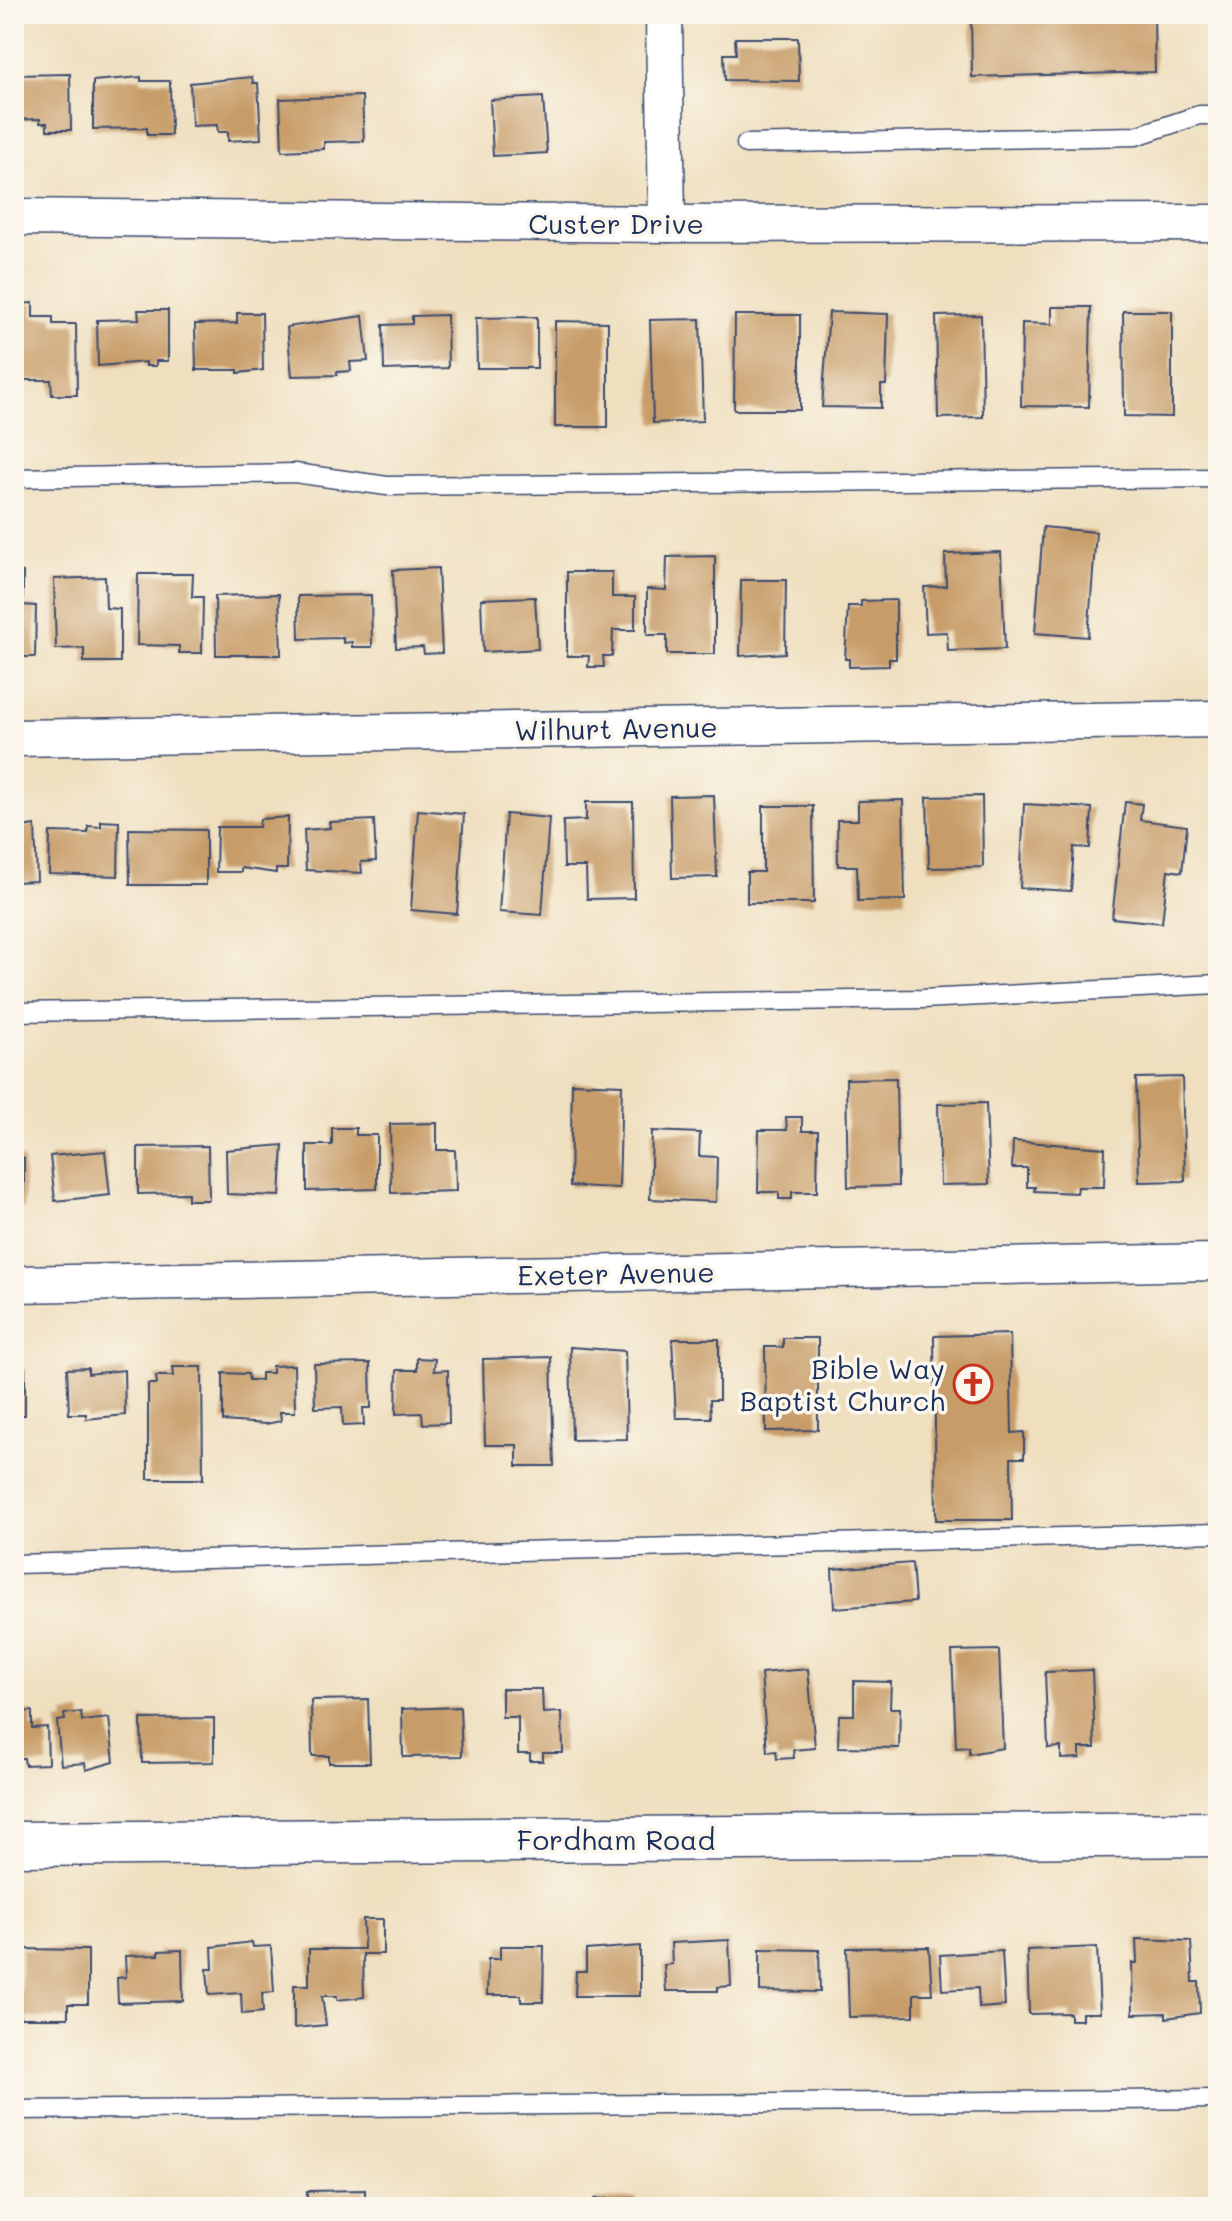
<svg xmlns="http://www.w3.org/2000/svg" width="1232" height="2221" font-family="Mali,sans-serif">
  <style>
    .building { fill: #c79c68 }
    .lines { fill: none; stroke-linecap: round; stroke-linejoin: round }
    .service-casing { stroke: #3b496d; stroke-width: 21 }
    .minor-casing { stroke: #3b496d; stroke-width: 39 }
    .tertiary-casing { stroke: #3b496d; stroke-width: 47 }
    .service { stroke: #fff; stroke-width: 18 }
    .minor { stroke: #fff; stroke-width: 36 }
    .tertiary { stroke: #fff; stroke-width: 44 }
    .labels { text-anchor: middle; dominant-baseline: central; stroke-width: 7; stroke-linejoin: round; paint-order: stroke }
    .street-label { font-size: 28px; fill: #1b2f5e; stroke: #fbf7ec }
    .poi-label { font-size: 28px; fill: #1b2f5e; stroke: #fbf7ec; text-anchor: end }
  </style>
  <rect width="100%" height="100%" fill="#fbf7ec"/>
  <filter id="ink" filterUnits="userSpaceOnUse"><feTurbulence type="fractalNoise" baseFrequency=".0125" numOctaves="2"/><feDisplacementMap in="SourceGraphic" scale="16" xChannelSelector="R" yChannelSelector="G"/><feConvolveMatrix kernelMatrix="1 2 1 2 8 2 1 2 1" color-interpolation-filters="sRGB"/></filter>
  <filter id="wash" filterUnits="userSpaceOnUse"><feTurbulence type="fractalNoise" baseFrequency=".006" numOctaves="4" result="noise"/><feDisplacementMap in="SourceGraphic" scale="32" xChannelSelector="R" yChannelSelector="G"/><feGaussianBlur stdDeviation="1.8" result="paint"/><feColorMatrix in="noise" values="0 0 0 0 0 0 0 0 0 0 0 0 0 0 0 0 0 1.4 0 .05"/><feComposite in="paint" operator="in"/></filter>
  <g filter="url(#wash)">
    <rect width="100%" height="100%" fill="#efdfbf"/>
    <g id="blocks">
      <g class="building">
        <polygon points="971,14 1053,14 1053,18 1154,15 1155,72 972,77"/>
        <polygon points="735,38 798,38 799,81 725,80 724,54 736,54"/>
        <polygon points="70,74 71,130 47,130 47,123 40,123 40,119 14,120 14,75"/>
        <polygon points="141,77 141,81 170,81 171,135 147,135 147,128 93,129 93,81"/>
        <polygon points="252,77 253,83 258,83 261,139 228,141 228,132 218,132 217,125 192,126 190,83"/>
        <polygon points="362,96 364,141 324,142 324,149 282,151 280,99"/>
        <polygon points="543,97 547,153 493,156 490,100"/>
        <polygon points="33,303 33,317 53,317 53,324 76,324 77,395 52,395 51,380 14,380 14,304"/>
        <polygon points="1052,307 1091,307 1089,407 1021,406 1022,323 1052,324"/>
        <polygon points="138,310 168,310 168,361 156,361 156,366 146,366 146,362 98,366 97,320 139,319"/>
        <polygon points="1123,311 1172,311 1172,417 1124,416"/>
        <polygon points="829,312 888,314 886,385 881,385 881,408 822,407"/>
        <polygon points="237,313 262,313 263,370 238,373 238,370 196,370 195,324 237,323"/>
        <polygon points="447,315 448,368 384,370 383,325 412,324 412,316"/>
        <polygon points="735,315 800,315 800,410 734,410"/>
        <polygon points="981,315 983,417 938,418 936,316"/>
        <polygon points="363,316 368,361 350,362 351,371 337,372 337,375 292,376 287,327"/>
        <polygon points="537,317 537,368 477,368 476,318"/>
        <polygon points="700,319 703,421 653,423 650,320"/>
        <polygon points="555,321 608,322 608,427 555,427"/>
        <polygon points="1043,527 1096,532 1088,637 1035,633"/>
        <polygon points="1001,552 1005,649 948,651 947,632 926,633 924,587 946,586 945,554"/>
        <polygon points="715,556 715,654 667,654 667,635 647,635 647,589 666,590 667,557"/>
        <polygon points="438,568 442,653 424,654 423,647 396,648 393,570"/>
        <polygon points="14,572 23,572 23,605 36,606 35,657 14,657"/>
        <polygon points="567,572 612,572 612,597 635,597 635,630 613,630 612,656 603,656 604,667 588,667 589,656 567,656"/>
        <polygon points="138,574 193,574 192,597 203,597 202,653 179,653 179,646 137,645"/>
        <polygon points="105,577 106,608 120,609 120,662 84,662 84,648 56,649 54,579"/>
        <polygon points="741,580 786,580 785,653 740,656"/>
        <polygon points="279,594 281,655 216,655 215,596"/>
        <polygon points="371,595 372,647 352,647 352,642 343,643 343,638 299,639 298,596"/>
        <polygon points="535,597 538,649 483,652 481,599"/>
        <polygon points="896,600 896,659 889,659 889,666 849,667 849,659 845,659 848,606 861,606 861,601"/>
        <polygon points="714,795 717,877 672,878 670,796"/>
        <polygon points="982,796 983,867 929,868 927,797"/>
        <polygon points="903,800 905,900 858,901 857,866 838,866 837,820 858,820 858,801"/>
        <polygon points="586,802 633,802 634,898 587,899 586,867 564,867 563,821 586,820"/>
        <polygon points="1125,802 1142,804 1140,820 1187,826 1182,872 1168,870 1162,923 1112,918"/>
        <polygon points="1024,804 1092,808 1090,848 1074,847 1071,891 1020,888"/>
        <polygon points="763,806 813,806 814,903 747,903 747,872 763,872"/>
        <polygon points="418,810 464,814 457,914 411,910"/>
        <polygon points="506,814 549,818 542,915 499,912"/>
        <polygon points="288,817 287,869 276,869 276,873 241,868 241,872 216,872 217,827 259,827 260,819"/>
        <polygon points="374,820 376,861 361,862 362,873 306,870 304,830 330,828 329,822"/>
        <polygon points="101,821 119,822 118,876 49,874 50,832 88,833 88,826 101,827"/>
        <polygon points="35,825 37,881 14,882 14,828"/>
        <polygon points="129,829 206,830 206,885 130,885"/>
        <polygon points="1182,1077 1185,1181 1139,1182 1136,1078"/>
        <polygon points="896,1078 898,1186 848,1187 846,1079"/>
        <polygon points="572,1083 622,1085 619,1188 570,1186"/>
        <polygon points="986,1103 989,1184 940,1185 938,1104"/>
        <polygon points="786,1117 802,1117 802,1131 818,1131 817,1192 792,1192 792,1199 779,1199 779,1192 758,1192 759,1130 787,1130"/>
        <polygon points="437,1123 437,1150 455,1150 456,1191 391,1193 390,1124"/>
        <polygon points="332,1128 356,1128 356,1135 377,1135 377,1189 307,1191 307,1145 332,1145"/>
        <polygon points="652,1131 700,1133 699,1156 717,1157 716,1202 650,1199"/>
        <polygon points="1013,1141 1105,1148 1104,1187 1078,1187 1077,1193 1034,1191 1035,1187 1027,1187 1027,1168 1012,1168"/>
        <polygon points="283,1145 280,1196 227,1194 226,1150"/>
        <polygon points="208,1146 209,1200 188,1200 188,1193 138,1194 138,1147"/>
        <polygon points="105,1151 110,1195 55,1201 50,1156"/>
        <rect x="14" y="1158" width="10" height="50"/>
        <polygon points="1010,1334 1012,1433 1024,1432 1024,1458 1011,1458 1012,1520 936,1520 934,1336"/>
        <polygon points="783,1338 818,1338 818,1430 766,1431 765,1347 783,1347"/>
        <polygon points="672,1339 719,1339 719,1400 710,1400 711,1418 676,1418"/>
        <polygon points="570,1347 625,1351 627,1439 572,1440"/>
        <polygon points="551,1357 554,1466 517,1466 517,1445 485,1445 483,1359"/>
        <polygon points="417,1358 435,1359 434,1371 448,1370 449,1423 423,1424 422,1413 396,1414 397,1370 417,1370"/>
        <polygon points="370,1363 371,1408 363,1408 364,1425 343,1426 342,1407 315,1408 314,1364"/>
        <polygon points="294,1365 295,1412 280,1412 281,1421 266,1424 223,1421 223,1373 248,1374 249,1380 261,1380 261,1373 272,1373 272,1366"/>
        <polygon points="173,1367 202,1367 203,1479 148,1479 148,1384 157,1384 156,1376 174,1376"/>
        <rect x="14" y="1368" width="11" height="47"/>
        <polygon points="88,1368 88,1374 124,1370 125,1415 86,1419 86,1414 69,1414 67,1369"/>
        <polygon points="912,1563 915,1602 834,1608 832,1569"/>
        <polygon points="999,1650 1003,1748 969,1754 969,1747 956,1748 952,1651"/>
        <polygon points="808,1669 815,1748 793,1750 794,1758 777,1759 776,1751 767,1752 761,1673"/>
        <polygon points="1092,1670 1095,1748 1080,1748 1080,1758 1061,1759 1061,1747 1048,1748 1045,1672"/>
        <polygon points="854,1681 891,1682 890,1708 900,1708 899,1748 838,1747 839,1715 854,1715"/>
        <polygon points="502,1689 542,1689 543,1713 562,1712 563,1753 543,1753 543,1761 530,1761 530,1754 518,1754 518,1717 502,1717"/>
        <polygon points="368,1699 370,1763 329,1763 329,1756 312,1756 311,1700"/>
        <polygon points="21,1707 21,1712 32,1711 32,1728 47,1727 48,1764 25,1765 24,1758 14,1758 14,1708"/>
        <polygon points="460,1707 462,1756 403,1757 402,1709"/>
        <polygon points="81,1712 82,1721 109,1718 114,1762 86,1770 85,1763 61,1765 57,1721 65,1720 64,1714"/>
        <polygon points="214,1718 214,1762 142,1763 141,1719"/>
        <polygon points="363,1919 383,1919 383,1954 363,1954 364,1997 337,2000 337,1996 322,1996 326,2025 294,2028 294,1985 309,1985 309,1949 364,1949"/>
        <polygon points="1136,1939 1191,1941 1193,1982 1199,1982 1200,2013 1166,2018 1166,2013 1133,2014 1132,1963 1137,1963"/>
        <polygon points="729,1940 731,1986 718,1987 718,1991 666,1991 664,1965 672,1964 671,1943"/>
        <polygon points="252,1942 253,1947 271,1946 274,1992 262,1993 263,2012 242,2014 241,1993 209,1995 207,1969 213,1969 212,1947"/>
        <polygon points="500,1946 544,1946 543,2002 521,2002 521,1995 487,1995 488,1959 500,1959"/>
        <polygon points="640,1946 640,1996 575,1996 576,1971 586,1971 586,1950"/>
        <polygon points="929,1947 932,1994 914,1994 914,2016 849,2017 847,1948"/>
        <polygon points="1097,1947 1100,2013 1082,2013 1082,2020 1070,2020 1070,2013 1029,2014 1027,1950"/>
        <polygon points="21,1949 88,1950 88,2004 68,2004 68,2018 20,2018"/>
        <polygon points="760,1949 819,1950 820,1992 760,1991"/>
        <polygon points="182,1950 183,2001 118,2003 117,1978 126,1977 125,1956 159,1955 159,1951"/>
        <polygon points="1002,1951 1005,2006 979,2008 978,1988 942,1990 940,1955"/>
        <polygon points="365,2190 365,2207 307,2207 307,2191"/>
        <polygon points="637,2198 637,2207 594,2207 595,2199"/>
      </g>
    </g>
  </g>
  <g filter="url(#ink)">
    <use href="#blocks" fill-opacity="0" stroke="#3b496d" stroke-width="2"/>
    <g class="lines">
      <g class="service-casing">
        <g id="service">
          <polyline points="746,144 1136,136 1199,115 1218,115"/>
          <polyline points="14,478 295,473 387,486 1218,478"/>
          <polyline points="14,1012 922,999 1218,984"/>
          <polyline points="14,1564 1218,1533"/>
          <polyline points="14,2110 1218,2099"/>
        </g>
      </g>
      <g class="minor-casing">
        <g id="minor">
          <polyline points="664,14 667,224"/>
          <polyline points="14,217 667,224 1218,223"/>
          <polyline points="14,738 1218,719"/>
          <polyline points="14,1284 1218,1262"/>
        </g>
      </g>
      <g class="tertiary-casing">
        <polyline id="tertiary" points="14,1844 1218,1834"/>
      </g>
      <use href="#service" class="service"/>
      <use href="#minor" class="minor"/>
      <use href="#tertiary" class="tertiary"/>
    </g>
  </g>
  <defs>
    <g id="church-ring" transform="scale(2)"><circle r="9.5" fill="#fbf7ec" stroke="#c8321e" stroke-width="1.5"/><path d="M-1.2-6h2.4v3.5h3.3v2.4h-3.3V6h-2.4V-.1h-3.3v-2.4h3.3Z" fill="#c8321e"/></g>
  </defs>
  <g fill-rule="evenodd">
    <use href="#church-ring" x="973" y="1384"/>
  </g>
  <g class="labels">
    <g class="street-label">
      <text x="616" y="223">Custer Drive</text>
      <text transform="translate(616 728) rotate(-1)">Wilhurt Avenue</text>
      <text transform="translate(616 1273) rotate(-1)">Exeter Avenue</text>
      <text x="616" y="1839">Fordham Road</text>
    </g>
    <g class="poi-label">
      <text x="945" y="1368">Bible Way<tspan x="945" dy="32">Baptist Church</tspan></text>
    </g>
  </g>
  <rect width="1232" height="2221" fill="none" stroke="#fbf7ec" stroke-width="48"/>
</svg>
